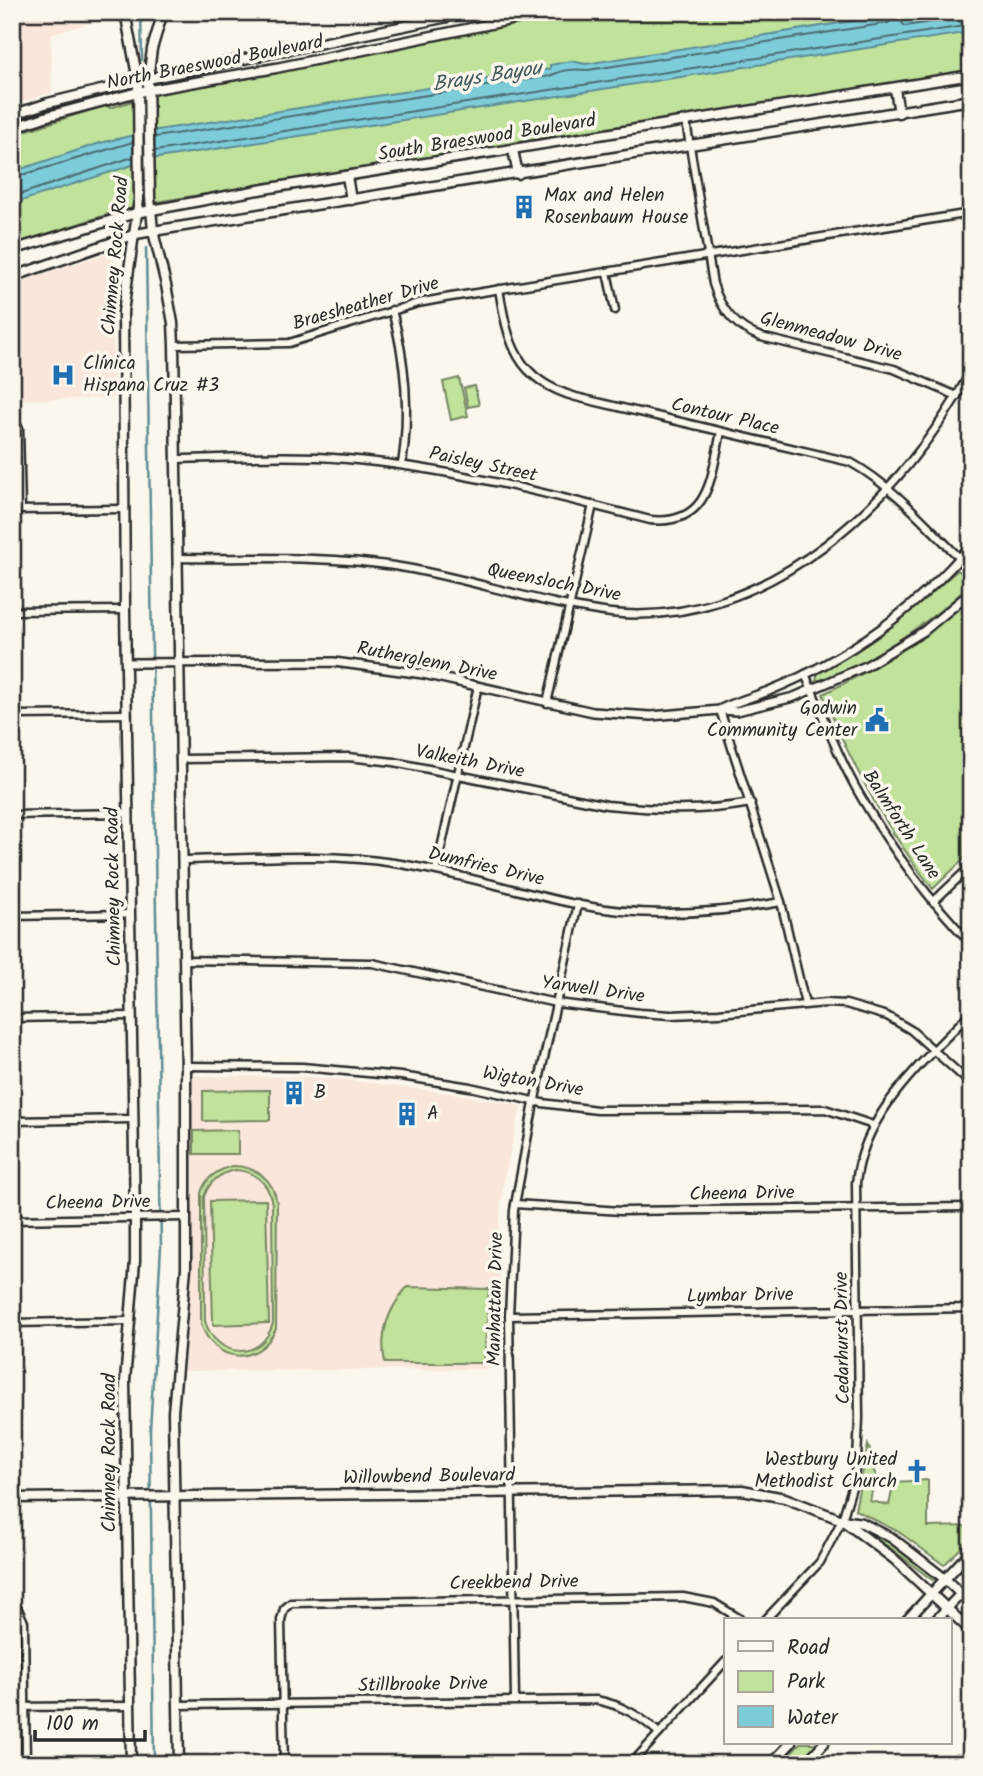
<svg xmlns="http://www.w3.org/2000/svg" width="983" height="1776" font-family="Kalam,sans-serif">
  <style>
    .built { fill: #fae6da }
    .green { fill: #c0e29b; stroke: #768663; stroke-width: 2; fill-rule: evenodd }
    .water { fill: #7dccda; stroke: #5c8c94; stroke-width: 2 }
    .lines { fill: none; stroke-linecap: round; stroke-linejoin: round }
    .shore { stroke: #4c6b71; stroke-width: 2 }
    .stream { stroke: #5c8c94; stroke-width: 2.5 }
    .minor-casing { stroke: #2b2b2b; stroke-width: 11 }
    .tertiary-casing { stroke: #2b2b2b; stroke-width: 12 }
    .secondary-casing { stroke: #2b2b2b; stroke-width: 13 }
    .minor { stroke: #fbf7ec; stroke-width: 6 }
    .tertiary { stroke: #fbf7ec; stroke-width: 7 }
    .secondary { stroke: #fbf7ec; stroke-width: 8 }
    .labels { text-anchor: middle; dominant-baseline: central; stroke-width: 7; stroke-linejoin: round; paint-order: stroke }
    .street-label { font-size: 19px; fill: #2b2b2b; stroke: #fbf7ec }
    .poi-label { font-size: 19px; fill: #2b2b2b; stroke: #fbf7ec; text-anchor: start }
    .water-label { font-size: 21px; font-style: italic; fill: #445b60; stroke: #fbf7ec }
  </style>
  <rect width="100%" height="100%" fill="#fbf7ec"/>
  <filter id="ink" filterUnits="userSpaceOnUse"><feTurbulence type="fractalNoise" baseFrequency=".0143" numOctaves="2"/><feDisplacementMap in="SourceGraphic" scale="14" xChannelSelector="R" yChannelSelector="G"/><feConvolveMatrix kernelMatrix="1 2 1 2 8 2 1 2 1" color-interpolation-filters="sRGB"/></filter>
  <g filter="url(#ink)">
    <g class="built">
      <polygon points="12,12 118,12 118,15 51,34 52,93 12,105"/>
      <polygon points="105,254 110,257 113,263 114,398 12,400 12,284"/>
      <polygon points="195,1076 306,1077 346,1080 456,1094 521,1106 504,1178 499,1224 500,1369 184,1371 192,1280 192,1079"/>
    </g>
    <g class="green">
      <polygon points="577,12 971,12 971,71 162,201 109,214 12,245 12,135 107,105 110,108 155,94"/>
      <polygon points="459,378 468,416 451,420 443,382"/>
      <polygon points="475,386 479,405 468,407 464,388"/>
      <path d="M958,570L970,581C962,602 850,675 827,680C825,680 817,680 816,680L818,673L902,617Z"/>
      <path d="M971,599V852L933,889C886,829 851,765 823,694C877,668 925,638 971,599Z"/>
      <polygon points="270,1090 270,1120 203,1121 203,1091"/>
      <polygon points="238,1130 238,1154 194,1154 194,1131"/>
      <path d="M232,1166C256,1166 274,1179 277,1204L276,1329C258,1367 213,1364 201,1323V1193C205,1178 218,1170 232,1166ZM236,1170C257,1172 269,1184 272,1204L273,1323C262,1362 216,1359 205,1321L204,1197C209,1181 220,1173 236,1170Z"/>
      <polygon points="266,1200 269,1323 213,1325 210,1201"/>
      <path d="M407,1287L489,1289L484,1363H385C379,1333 388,1310 407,1287Z"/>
      <polygon points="868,1445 871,1453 876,1455 874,1472 876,1473 870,1501 889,1505 894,1482 928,1480 928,1527 971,1526 971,1538 944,1565 899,1532 855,1510"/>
      <path d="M853,1524C879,1536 920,1554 935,1579L932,1580L889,1547Z"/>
      <polygon points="800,1743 817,1743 798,1764 780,1764"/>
    </g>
    <polygon class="water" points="908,12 971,12 971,32 151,159 12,204 12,172 100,143 151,131 550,69 550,65 571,61 586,64"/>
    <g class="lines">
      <g class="shore">
        <polyline points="904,12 902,23 905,26 971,16"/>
        <path d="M155,137L550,76C564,69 572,69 588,70L888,23L894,19L895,12"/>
        <polyline points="155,151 971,25"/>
        <polyline points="12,178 133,142"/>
        <polyline points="12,197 133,157"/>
      </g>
      <g class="stream">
        <polyline points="141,12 142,60"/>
        <polyline points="146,248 161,1247 150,1430 154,1764"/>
      </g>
      <g class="minor-casing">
        <g id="minor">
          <path d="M686,122L713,284C721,310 736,328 761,337L894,369L957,396"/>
          <polyline points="607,272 615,310"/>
          <path d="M499,289C508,343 516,380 576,397L850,462C897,488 933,533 971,569"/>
          <path d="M392,310C406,363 410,411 402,465"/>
          <polyline points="174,345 289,343 418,303 445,298 971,213"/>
          <polyline points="19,428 21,510"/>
          <path d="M176,459C233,458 290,454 347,459C450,468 550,494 650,520C710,526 711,477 721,432"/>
          <polyline points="12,510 125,509"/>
          <path d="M177,558C249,559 323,555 394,566C467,577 537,604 611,613C767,630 903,498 971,371"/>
          <polyline points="12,611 125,610"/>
          <path d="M805,674C823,715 838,758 861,797C892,850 928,899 971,943"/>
          <polyline points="547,703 593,505"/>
          <polyline points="720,710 781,902 805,1004"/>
          <polyline points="12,715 127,714"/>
          <path d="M181,759L348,757L394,762L607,805C656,810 702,812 751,803"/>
          <polyline points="12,815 129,813"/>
          <path d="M182,860C252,859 325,852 394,863C455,872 514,891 575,904C642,918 714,914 781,902"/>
          <polyline points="436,870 478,686"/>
          <polyline points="933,902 971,866"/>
          <polyline points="12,916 130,914"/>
          <polyline points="184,960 372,963 556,1003 640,1013 671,1015 719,1013 826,1003 846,1004 887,1016 911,1030 971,1084"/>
          <polyline points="12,1018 132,1016"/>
          <polyline points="186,1066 302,1067 401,1076 470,1087 542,1103 597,1110 825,1109 873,1125"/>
          <polyline points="12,1121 133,1119"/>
          <polyline points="515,1204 621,1211 971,1207"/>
          <polyline points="12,1220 185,1217"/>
          <polyline points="509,1316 971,1308"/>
          <polyline points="12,1323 130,1321"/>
          <polyline points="12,1606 18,1609 24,1622 26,1764"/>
          <path d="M765,1620L820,1562L842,1520L853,1484L857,1461L859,1418L856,1183C864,1110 924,1062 971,1012"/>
          <polyline points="515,1700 509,1316 514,1210 533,1108 578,904"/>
          <path d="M178,1705L596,1700C622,1705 640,1716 659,1733"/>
          <polyline points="12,1707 130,1706"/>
          <polyline points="284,1764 281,1620 284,1609 291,1603 683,1597 714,1603 742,1620"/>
          <polyline points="631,1764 726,1661"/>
          <polyline points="946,1764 952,1761 963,1764"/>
        </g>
      </g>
      <g class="tertiary-casing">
        <g id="tertiary">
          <polyline points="126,663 334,662 423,674 593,712 651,716 720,710 737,711 794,697 866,666 924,631 971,592"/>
          <path d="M721,709C737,701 754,697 771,690C847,659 918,608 971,545"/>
        </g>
      </g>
      <g class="secondary-casing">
        <g id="secondary">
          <polyline points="125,12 138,81 139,199 123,312 125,610 135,1218 135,1261 125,1381 131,1764"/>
          <polyline points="163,12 152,49 148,79 150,197 153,231 166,285 173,323 174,345 186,1074 186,1268 173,1412 179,1764"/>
          <polyline points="895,89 899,113"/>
          <polyline points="12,115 48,103 138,81 472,12"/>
          <polyline points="12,128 48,116 138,92 276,68 549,12"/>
          <polyline points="513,150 518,174"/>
          <polyline points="347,176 351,200"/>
          <polyline points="12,250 136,213 264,189 971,75"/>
          <polyline points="12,277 136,234 153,231 971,100"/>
          <polyline points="12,1498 742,1490 785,1498 842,1520 862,1523 892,1538 945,1579 971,1604"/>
          <polyline points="842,1520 894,1559 971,1631"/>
          <polyline points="907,1620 971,1551"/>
          <polyline points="936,1620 971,1583"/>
          <polyline points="771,1764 791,1743"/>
          <polyline points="805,1764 824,1743"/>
        </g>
      </g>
      <use href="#minor" class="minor"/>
      <use href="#tertiary" class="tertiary"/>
      <use href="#secondary" class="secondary"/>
    </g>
  </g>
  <defs>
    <g id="building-bare" transform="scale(1.89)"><path d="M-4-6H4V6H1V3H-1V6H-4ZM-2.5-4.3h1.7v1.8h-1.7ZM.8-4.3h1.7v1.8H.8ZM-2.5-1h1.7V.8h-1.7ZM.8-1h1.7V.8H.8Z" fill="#1f6fb2" stroke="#fbf7ec" stroke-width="2.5" paint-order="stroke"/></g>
    <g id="hospital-bare" transform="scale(1.89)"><path d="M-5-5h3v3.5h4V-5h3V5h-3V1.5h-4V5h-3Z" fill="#1f6fb2" stroke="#fbf7ec" stroke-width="2.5" paint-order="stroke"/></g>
    <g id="civic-bare" transform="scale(1.89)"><path d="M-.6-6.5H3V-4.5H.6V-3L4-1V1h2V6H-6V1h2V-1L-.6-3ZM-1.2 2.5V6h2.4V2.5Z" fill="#1f6fb2" stroke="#fbf7ec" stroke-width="2.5" paint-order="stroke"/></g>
    <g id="church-bare" transform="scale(1.89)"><path d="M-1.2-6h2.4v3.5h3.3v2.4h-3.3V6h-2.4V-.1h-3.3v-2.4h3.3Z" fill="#1f6fb2" stroke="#fbf7ec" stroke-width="2.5" paint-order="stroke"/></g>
  </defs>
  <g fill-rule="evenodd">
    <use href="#building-bare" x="524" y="207"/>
    <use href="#hospital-bare" x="63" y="375"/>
    <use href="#civic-bare" x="877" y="720"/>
    <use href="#building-bare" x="294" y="1093"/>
    <use href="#building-bare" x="407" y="1114"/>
    <use href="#church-bare" x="917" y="1471"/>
  </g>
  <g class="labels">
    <g class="street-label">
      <text transform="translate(215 63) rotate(-11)">North Braeswood Boulevard</text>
      <text transform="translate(487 138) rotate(-9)">South Braeswood Boulevard</text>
      <text transform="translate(116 256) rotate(-85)">Chimney Rock Road</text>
      <text transform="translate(366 304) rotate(-16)">Braesheather Drive</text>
      <text transform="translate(831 337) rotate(15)">Glenmeadow Drive</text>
      <text transform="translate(725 417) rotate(13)">Contour Place</text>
      <text transform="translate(483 465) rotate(12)">Paisley Street</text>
      <text transform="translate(554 583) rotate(11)">Queensloch Drive</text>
      <text transform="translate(427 662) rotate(11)">Rutherglenn Drive</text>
      <text transform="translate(470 762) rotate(11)">Valkeith Drive</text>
      <text transform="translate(901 825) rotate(57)">Balmforth Lane</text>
      <text transform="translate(486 867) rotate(13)">Dumfries Drive</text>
      <text transform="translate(114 887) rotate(-91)">Chimney Rock Road</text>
      <text transform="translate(593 990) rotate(8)">Yarwell Drive</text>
      <text transform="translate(533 1082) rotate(10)">Wigton Drive</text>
      <text transform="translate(742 1194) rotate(-1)">Cheena Drive</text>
      <text transform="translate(98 1203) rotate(-1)">Cheena Drive</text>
      <text transform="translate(740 1296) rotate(-1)">Lymbar Drive</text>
      <text transform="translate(496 1299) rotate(-89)">Manhattan Drive</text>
      <text transform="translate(843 1338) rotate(-91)">Cedarhurst Drive</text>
      <text transform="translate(110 1453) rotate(-90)">Chimney Rock Road</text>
      <text transform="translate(429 1477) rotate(-1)">Willowbend Boulevard</text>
      <text transform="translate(514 1583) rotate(-1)">Creekbend Drive</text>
      <text transform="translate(423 1685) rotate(-1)">Stillbrooke Drive</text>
    </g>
    <g class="poi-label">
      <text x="544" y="196">Max and Helen<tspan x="544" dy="22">Rosenbaum House</tspan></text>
      <text x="83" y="364">Clínica<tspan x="83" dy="22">Hispana Cruz #3</tspan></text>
      <text x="857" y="709" text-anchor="end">Godwin<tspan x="857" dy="22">Community Center</tspan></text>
      <text x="314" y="1093">B</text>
      <text x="427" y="1114">A</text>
      <text x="897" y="1460" text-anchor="end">Westbury United<tspan x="897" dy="22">Methodist Church</tspan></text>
    </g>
    <g class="water-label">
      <text transform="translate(487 77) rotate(-9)">Brays Bayou</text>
    </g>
  </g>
  <rect width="983" height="1776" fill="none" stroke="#fbf7ec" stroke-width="42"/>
  <rect x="21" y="21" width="941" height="1734" fill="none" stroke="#2b2b2b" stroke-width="2.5" filter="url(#ink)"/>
  <rect x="724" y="1618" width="228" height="126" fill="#fbf7ec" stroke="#a8a59f" stroke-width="2"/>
  <rect x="738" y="1641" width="35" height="10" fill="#fbf7ec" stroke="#a8a59f" stroke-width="2"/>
  <text x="787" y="1654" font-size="21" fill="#2b2b2b">Road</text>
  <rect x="738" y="1671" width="35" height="21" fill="#c0e29b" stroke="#a8a59f" stroke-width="2"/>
  <text x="787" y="1688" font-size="21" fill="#2b2b2b">Park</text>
  <rect x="738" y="1706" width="35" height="21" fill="#7dccda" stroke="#a8a59f" stroke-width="2"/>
  <text x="787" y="1724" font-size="21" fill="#2b2b2b">Water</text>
  <path d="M35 1730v10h110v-10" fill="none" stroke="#2b2b2b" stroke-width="3.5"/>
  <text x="46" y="1730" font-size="21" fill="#2b2b2b" stroke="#fbf7ec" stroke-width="5" paint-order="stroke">100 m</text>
</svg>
